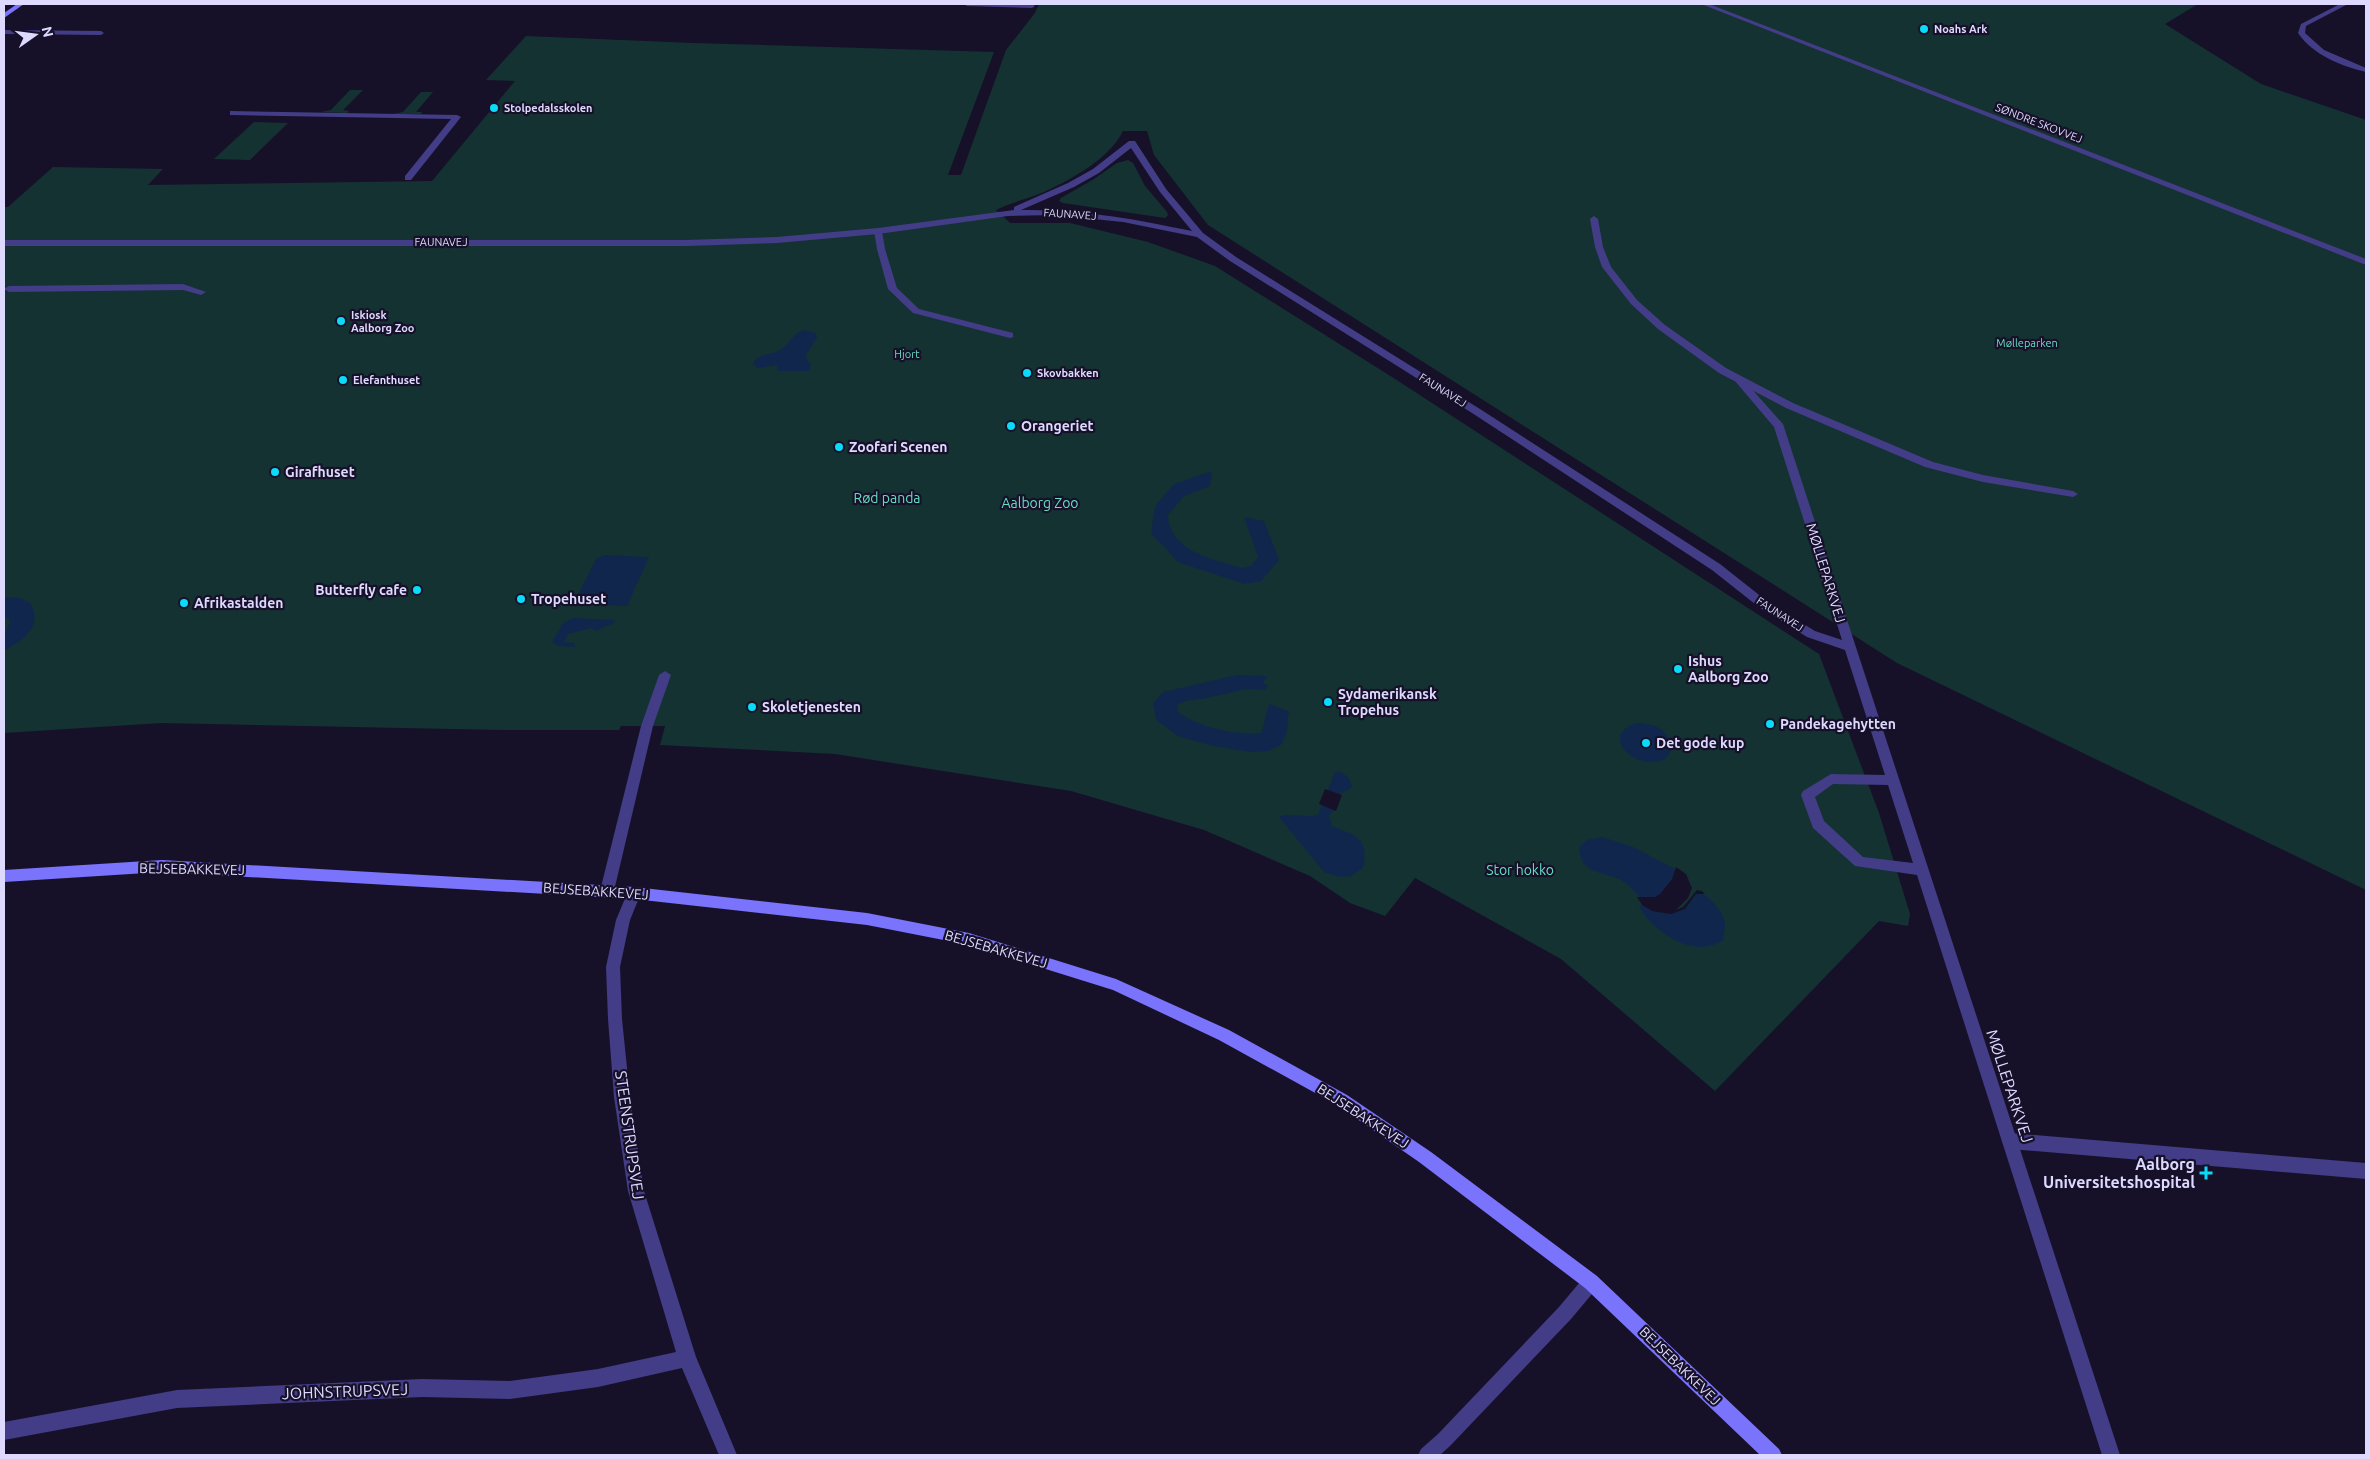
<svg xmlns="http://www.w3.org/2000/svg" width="2370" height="1459" font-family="Ubuntu,sans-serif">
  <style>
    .green { fill: #143232 }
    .water { fill: #10264d }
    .pier { fill: #161129 }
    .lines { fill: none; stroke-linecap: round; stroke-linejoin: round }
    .lane { fill: #423d86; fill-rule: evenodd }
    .street { fill: #423d86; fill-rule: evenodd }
    .secondary { fill: #7a73fc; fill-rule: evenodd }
    .poi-dot { fill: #0adbf9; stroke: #161129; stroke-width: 2 }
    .labels { text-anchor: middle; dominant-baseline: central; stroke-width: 4.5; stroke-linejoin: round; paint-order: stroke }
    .far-poi-label { font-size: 11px; font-weight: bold; fill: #ded9fe; stroke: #161129; text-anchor: start }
    .far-street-label { font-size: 11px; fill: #ded9fe; stroke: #161129 }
    .far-park-label { font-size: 11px; fill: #66dec3; stroke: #161129 }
    .poi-label { font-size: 14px; font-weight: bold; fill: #ded9fe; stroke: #161129; text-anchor: start }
    .park-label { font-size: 14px; fill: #66dec3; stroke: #161129 }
    .street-label { font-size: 14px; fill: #ded9fe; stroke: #161129 }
    .near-street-label { font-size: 16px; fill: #ded9fe; stroke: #161129 }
    .near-poi-label { font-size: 16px; font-weight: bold; fill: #ded9fe; stroke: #161129; text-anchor: end }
  </style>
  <rect width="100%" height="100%" fill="#161129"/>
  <g class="green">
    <path d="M1039,4H2198L2165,24L2261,84L2366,120V263L2364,265L2366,266V890L1897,663L1208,225L1154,155L1147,131H1123C1109,159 1072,179 1044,192C1028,199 1011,202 996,210L1010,223H1070L1148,242L1215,266L1392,377L1819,654L1879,813L1910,914L1908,926L1879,921L1715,1091L1561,959L1415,878L1385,916L1350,903L1310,876L1204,830L1071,791L835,754L660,745L665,726H621L619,730H503L162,723L4,733V207H8L53,167L163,169L148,185L432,181L515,81L486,80L526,36L693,43L994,52L948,175H961L1006,50L1035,13Z"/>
    <polygon points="350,90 363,90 343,110 349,111 347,113 321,112 331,110"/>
    <polygon points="421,92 433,92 416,112 422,112 421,114 393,114 403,112"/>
    <polygon points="254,122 288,123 250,160 214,159"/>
    <polygon points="1128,160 1133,163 1145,186 1167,212 1168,215 1165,218 1063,203 1059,201 1061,198 1094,179 1117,163"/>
  </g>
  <g class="water">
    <path d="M804,330L816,333L817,337L806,355L807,361L811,364L809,371H778L777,365L757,368L753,363C761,352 770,356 780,350C790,344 793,333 804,330Z"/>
    <path d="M1212,471L1210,486L1184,496L1168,515C1169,552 1214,559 1242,568L1251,566L1258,557L1244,517L1264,521L1279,560L1261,581L1244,584L1178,562L1151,533L1155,506L1174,484Z"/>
    <polygon points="605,555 649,557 627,606 579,604 576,599 596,559"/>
    <path d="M4,597L20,598L30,603C44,625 23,642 4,650V634L10,623L8,618L4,616Z"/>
    <polygon points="573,618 615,620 613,624 606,626 597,631 591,628 568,634 564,642 574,643 575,647 558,646 552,642 563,623"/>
    <path d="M1237,675L1265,676L1267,677L1263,683L1268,686L1265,690C1243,687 1232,693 1211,697C1199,700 1187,699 1177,705L1178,712C1200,728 1234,735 1261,733C1266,723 1264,714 1270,704L1290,712L1288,716L1287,732L1281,745L1268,751L1251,752L1214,746L1180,737L1156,720L1153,703L1163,692Z"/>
    <path d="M1637,723C1645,724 1653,724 1659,728C1672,736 1677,756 1660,761C1634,769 1598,735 1637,723Z"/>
    <path d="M1335,772H1341L1349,778L1352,786L1350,789L1339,794L1334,810L1329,816L1332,826C1357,837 1367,835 1364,867L1351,876L1340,877L1324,872L1279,817C1291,811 1305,819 1318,815Z"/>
    <path d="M1602,837L1633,847L1675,869L1673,911L1685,909L1698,892C1709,896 1725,912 1725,925C1725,930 1723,936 1723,941C1715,944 1709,947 1700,947C1678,947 1648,925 1639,906L1647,904C1639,896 1630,885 1621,880C1601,870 1581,876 1579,847L1587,840Z"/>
  </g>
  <g class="pier">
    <polygon points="1325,789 1342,795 1336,811 1319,804"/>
    <polygon points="1676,867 1686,874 1692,888 1688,898 1676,910 1683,907 1697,890 1702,891 1705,894 1696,894 1685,909 1671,914 1652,911 1642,905 1637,897 1655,897 1660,894 1672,879"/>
  </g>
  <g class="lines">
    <g class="lane">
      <polygon points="4,30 101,31 104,33 101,35 4,34"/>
      <polygon points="1594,216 1598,219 1603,247 1611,267 1637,300 1665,325 1726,368 1793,403 1933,462 1983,475 2073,491 2078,494 2073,497 1983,482 1925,467 1786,408 1719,373 1658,329 1631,304 1602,267 1595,247 1590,219"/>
      <polygon points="878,228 882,231 885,249 897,288 919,309 1013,333 1013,337 1010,338 913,313 888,289 877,249 874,231"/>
      <polygon points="183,284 206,292 201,295 183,290 9,292 4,289 9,286"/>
      <polygon points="665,671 671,675 653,726 614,891 612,895 607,897 602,895 600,891 641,726 659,675"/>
      <polygon points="2010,1133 2366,1163 2366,1179 2010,1149 2004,1146 2002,1141 2004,1136"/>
    </g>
    <g class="street">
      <polygon points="964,4 1032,4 1035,6 1032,8 967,6"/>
      <polygon points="1701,4 1709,4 2366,259 2366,265"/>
      <path d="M2340,4H2348L2306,26L2305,33L2324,50L2366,68V72C2341,66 2313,55 2298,33L2301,24Z"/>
      <polygon points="230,111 457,115 461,117 411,180 405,180 405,176 451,119 233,115 230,115"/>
      <path d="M1129,141H1135L1166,189L1203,233L1236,257L1480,409L1720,564L1768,602L1815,631L1842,640L1774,427L1735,381V377H1741L1783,424L2120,1455H2102L1917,875L1855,866L1813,828L1801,795L1803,791L1831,774L1885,775L1845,650L1807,637L1760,608L1712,570L1472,413L1230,261L1197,237L1123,222L1054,215L1008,216L878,234L777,243L686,246H4V240H686L777,237L878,228L1014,210V207L1068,183L1093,169ZM1131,148L1160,192L1192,231C1135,219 1080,209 1021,210L1074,187L1099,173ZM1833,784L1888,785L1913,863L1863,857L1824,821L1815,797Z"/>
      <polygon points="634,887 639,889 641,893 630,920 620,967 622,1019 630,1097 644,1191 696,1357 737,1455 719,1455 682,1368 598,1387 510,1399 422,1397 177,1408 4,1440 4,1422 177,1390 422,1379 510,1381 598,1369 676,1352 628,1191 614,1097 608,1019 606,967 616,920 629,889"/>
      <polygon points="1591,1274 1597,1276 1599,1282 1597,1288 1571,1319 1450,1446 1440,1455 1418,1455 1421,1449 1438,1434 1559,1307 1585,1276"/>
    </g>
    <g class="secondary">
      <polygon points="17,4 24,4 4,18 4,13"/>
      <polygon points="162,860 634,887 867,913 969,933 1116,979 1229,1030 1347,1095 1431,1152 1597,1276 1779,1449 1782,1455 1760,1455 1585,1288 1419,1162 1337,1105 1219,1040 1113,990 969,945 867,925 634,899 162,872 4,882 4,870"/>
    </g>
  </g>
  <g class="poi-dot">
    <circle cx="1924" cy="29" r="5"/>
    <circle cx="494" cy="108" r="5"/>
    <circle cx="341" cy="321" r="5"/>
    <circle cx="1027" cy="373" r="5"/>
    <circle cx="343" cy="380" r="5"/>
    <circle cx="1011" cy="426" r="5"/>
    <circle cx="839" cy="447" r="5"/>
    <circle cx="275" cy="472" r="5"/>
    <circle cx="417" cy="590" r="5"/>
    <circle cx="521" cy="599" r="5"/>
    <circle cx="184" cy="603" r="5"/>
    <circle cx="1678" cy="669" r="5"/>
    <circle cx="1328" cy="702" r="5"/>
    <circle cx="752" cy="707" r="5"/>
    <circle cx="1770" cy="724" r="5"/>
    <circle cx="1646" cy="743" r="5"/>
    <path d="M2203.5 1165.5h5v5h5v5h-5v5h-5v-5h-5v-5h5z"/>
  </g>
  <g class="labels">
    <g class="far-poi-label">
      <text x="1934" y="29">Noahs Ark</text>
      <text x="504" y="108">Stolpedalsskolen</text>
      <text x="351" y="315">Iskiosk<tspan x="351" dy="13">Aalborg Zoo</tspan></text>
      <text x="1037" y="373">Skovbakken</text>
      <text x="353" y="380">Elefanthuset</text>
    </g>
    <g class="far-street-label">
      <text transform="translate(2039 123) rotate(21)">SØNDRE SKOVVEJ</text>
      <text transform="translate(1070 214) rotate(4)">FAUNAVEJ</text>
      <text x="441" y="242">FAUNAVEJ</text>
      <text transform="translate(1443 390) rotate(32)">FAUNAVEJ</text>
      <text transform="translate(1780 614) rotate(33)">FAUNAVEJ</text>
    </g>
    <g class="far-park-label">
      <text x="2027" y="343">Mølleparken</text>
      <text x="907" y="354">Hjort</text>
    </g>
    <g class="poi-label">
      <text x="1021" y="426">Orangeriet</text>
      <text x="849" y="447">Zoofari Scenen</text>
      <text x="285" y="472">Girafhuset</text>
      <text x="407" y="590" text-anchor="end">Butterfly cafe</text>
      <text x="531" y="599">Tropehuset</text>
      <text x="194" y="603">Afrikastalden</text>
      <text x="1688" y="661">Ishus<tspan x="1688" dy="16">Aalborg Zoo</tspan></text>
      <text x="1338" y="694">Sydamerikansk<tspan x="1338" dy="16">Tropehus</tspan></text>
      <text x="762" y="707">Skoletjenesten</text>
      <text x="1780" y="724">Pandekagehytten</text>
      <text x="1656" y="743">Det gode kup</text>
    </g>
    <g class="park-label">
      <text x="887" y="498">Rød panda</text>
      <text x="1040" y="503">Aalborg Zoo</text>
      <text x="1520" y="870">Stor hokko</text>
    </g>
    <g class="street-label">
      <text transform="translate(1826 573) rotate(73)">MØLLEPARKVEJ</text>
      <text transform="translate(192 869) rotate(1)">BEJSEBAKKEVEJ</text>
      <text transform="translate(596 891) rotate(4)">BEJSEBAKKEVEJ</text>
      <text transform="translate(996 949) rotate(16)">BEJSEBAKKEVEJ</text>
      <text transform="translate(1363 1116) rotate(33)">BEJSEBAKKEVEJ</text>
      <text transform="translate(1680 1366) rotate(44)">BEJSEBAKKEVEJ</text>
    </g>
    <g class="near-street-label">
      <text transform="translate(2010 1086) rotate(72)">MØLLEPARKVEJ</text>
      <text transform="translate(630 1135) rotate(82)">STEENSTRUPSVEJ</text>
      <text transform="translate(345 1391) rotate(-2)">JOHNSTRUPSVEJ</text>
    </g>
    <g class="near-poi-label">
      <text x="2195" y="1164">Aalborg<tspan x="2195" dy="18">Universitetshospital</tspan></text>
    </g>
  </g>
  <rect width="2370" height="1459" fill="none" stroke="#ded9fe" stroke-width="10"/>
  <g transform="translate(35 35) rotate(76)" stroke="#161129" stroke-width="4" paint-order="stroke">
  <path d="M0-4L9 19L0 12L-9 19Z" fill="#ded9fe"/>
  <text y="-8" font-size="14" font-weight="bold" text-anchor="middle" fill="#ded9fe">N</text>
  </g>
</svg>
